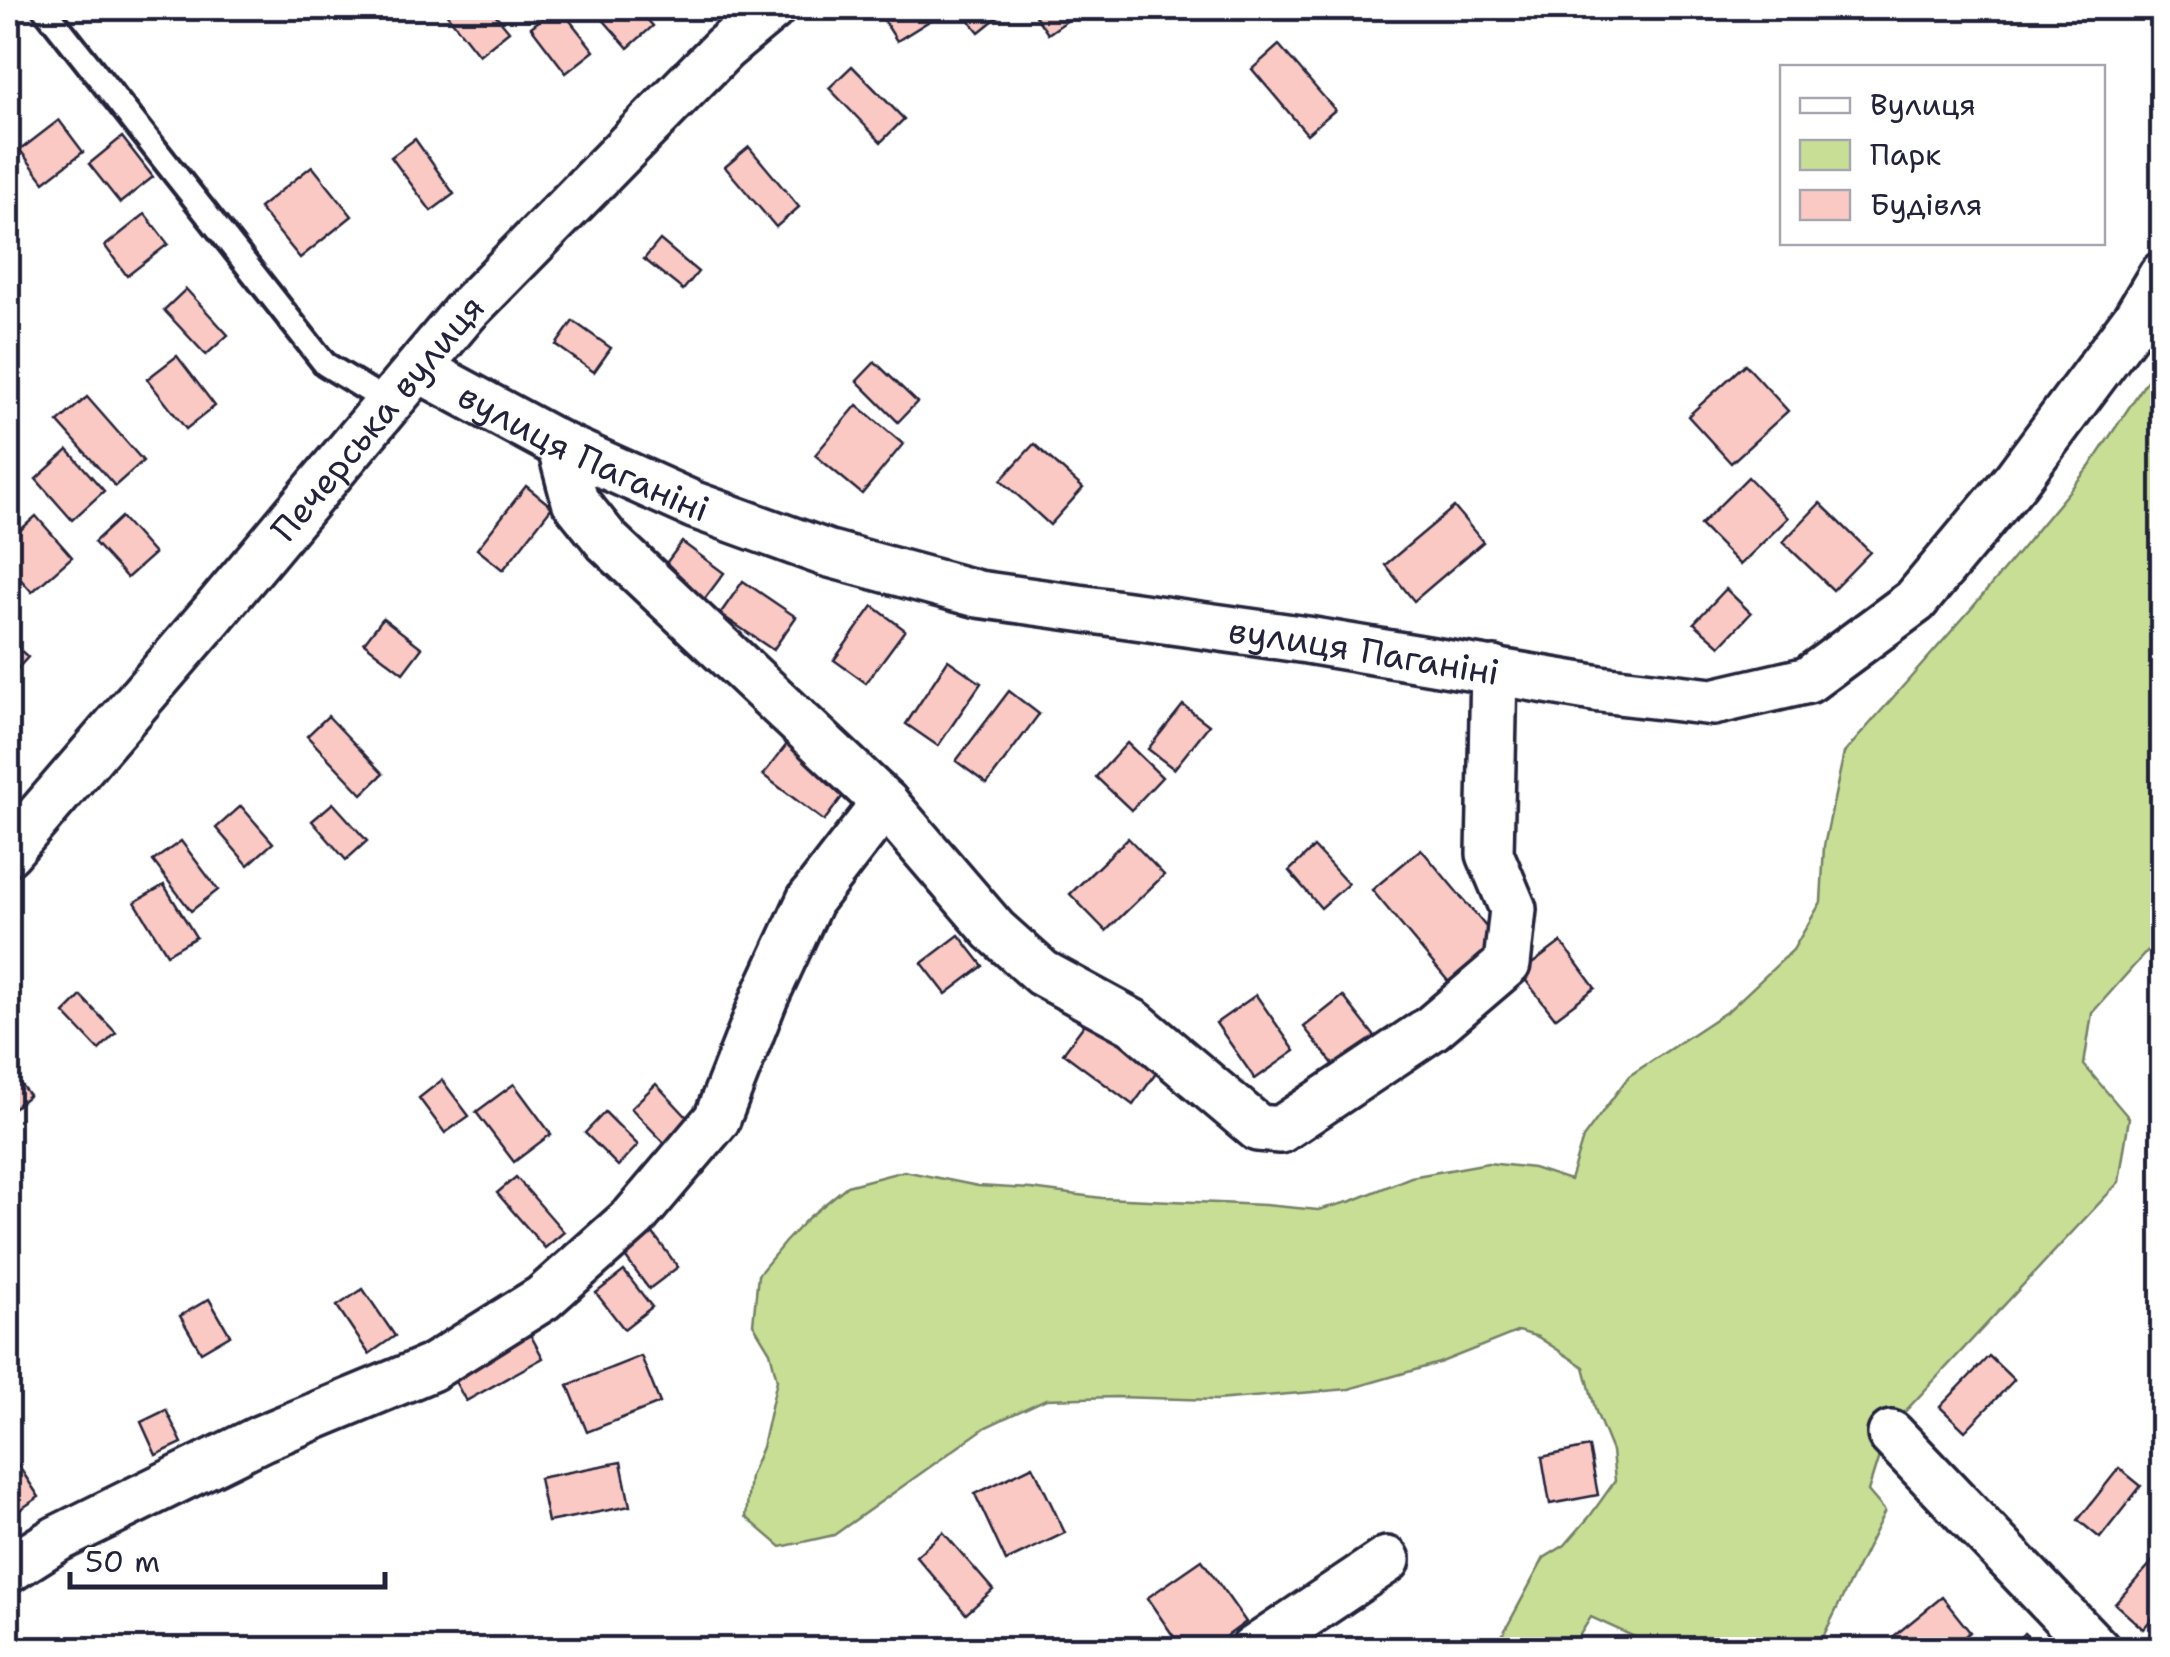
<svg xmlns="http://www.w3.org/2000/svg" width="2170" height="1657" font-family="'Shantell Sans',sans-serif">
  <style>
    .green { fill: #c7de94; stroke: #748068; stroke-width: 2.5 }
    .building { fill: #fac9c3; stroke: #22223b; stroke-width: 2.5 }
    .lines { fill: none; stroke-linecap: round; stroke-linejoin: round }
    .lane-casing { stroke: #22223b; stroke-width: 30 }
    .street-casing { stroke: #22223b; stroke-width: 52 }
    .lane { stroke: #fff; stroke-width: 22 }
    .street { stroke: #fff; stroke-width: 45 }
    .labels { text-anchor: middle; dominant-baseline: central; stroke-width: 9; stroke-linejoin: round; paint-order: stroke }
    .street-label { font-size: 35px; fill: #22223b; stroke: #fff }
  </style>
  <rect width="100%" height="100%" fill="#fff"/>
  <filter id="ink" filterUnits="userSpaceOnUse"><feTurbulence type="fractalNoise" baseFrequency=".01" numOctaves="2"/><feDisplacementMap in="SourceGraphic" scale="20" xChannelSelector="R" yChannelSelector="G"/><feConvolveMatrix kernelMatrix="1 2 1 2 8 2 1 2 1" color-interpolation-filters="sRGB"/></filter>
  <g filter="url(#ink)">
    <polygon class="green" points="2162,358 2162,939 2149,949 2092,1013 2084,1065 2129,1118 2119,1182 1887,1431 1868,1491 1885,1511 1817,1649 1661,1649 1591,1617 1571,1649 1495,1649 1544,1558 1565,1545 1590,1516 1615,1481 1612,1451 1596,1412 1584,1367 1538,1337 1519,1331 1439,1363 1349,1389 1216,1400 1116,1397 1046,1399 986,1427 834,1535 781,1547 746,1517 750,1476 762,1447 777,1380 770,1352 753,1324 758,1275 785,1242 808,1218 847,1186 904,1171 978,1186 1031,1189 1102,1198 1265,1205 1318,1210 1352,1201 1411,1177 1488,1163 1533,1168 1570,1180 1583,1138 1629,1076 1729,1010 1793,950 1821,902 1824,846 1844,753 1972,608 2090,466"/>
    <g class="building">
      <polygon points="442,8 490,8 509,31 479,55"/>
      <polygon points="556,8 560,8 594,51 566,73 531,27"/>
      <polygon points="593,8 637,8 653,26 628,48"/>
      <polygon points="876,8 928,8 934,18 897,41"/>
      <polygon points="959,8 1009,8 979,32"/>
      <polygon points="1030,8 1085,8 1048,34"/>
      <polygon points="1279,45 1335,110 1307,134 1252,69"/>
      <polygon points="852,66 904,119 881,142 829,88"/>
      <polygon points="59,120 83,152 44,182 20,150"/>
      <polygon points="122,137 153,177 120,203 89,164"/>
      <polygon points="415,139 454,194 431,211 391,157"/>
      <polygon points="749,147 799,207 776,227 725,167"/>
      <polygon points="312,166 352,216 300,258 259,208"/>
      <polygon points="145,214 168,244 127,276 105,246"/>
      <polygon points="660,240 698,272 683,290 644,259"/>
      <polygon points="186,289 228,335 206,355 164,310"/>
      <polygon points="573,321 611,348 594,372 556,345"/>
      <polygon points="177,356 215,406 186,429 147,379"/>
      <polygon points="875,362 917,402 898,422 857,381"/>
      <polygon points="1745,364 1788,411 1731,463 1688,416"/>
      <polygon points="87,397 143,461 115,486 58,422"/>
      <polygon points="857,405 903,444 862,494 815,455"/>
      <polygon points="1034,444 1083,488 1050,525 1001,480"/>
      <polygon points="68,450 104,491 72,520 36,479"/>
      <polygon points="1748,477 1788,518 1740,565 1700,525"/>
      <polygon points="526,486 552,507 503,570 477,549"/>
      <polygon points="1820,503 1870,552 1833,590 1783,542"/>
      <polygon points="1454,507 1483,542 1414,601 1385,565"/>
      <polygon points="36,516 72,557 32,592 8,565 8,541"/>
      <polygon points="121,517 154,554 127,578 94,542"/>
      <polygon points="682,542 724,573 700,605 658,574"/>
      <polygon points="743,581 796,617 773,650 720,614"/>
      <polygon points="1726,589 1751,613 1720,646 1694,623"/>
      <polygon points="873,606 905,630 866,683 834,660"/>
      <polygon points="383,618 422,648 403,673 364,643"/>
      <polygon points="8,639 28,657 8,679"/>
      <polygon points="948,660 981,683 938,746 906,724"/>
      <polygon points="1009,691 1039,714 987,784 956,761"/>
      <polygon points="1183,705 1209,725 1174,769 1148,749"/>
      <polygon points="328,716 383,774 362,794 307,736"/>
      <polygon points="791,739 851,785 824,821 763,775"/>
      <polygon points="1127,743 1162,777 1131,810 1096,777"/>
      <polygon points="333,803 367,841 346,860 312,821"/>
      <polygon points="241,806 273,843 248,865 216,828"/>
      <polygon points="1128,838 1164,875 1106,931 1070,894"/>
      <polygon points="181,841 218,890 191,911 153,861"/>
      <polygon points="1314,847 1348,884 1321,908 1289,871"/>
      <polygon points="1421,849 1502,946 1453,987 1372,890"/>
      <polygon points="164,885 196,937 167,954 135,902"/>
      <polygon points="959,935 983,966 946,994 922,963"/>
      <polygon points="1561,942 1595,988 1555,1018 1520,973"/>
      <polygon points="1256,995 1295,1051 1255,1079 1216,1023"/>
      <polygon points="81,996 116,1033 99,1050 64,1013"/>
      <polygon points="1343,996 1376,1038 1337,1069 1304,1027"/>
      <polygon points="1093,1013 1162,1065 1133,1105 1063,1053"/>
      <polygon points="8,1068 29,1095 9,1112 8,1110"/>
      <polygon points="442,1080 469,1116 445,1133 419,1098"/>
      <polygon points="514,1084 551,1134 514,1162 476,1112"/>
      <polygon points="656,1084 698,1129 673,1152 631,1108"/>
      <polygon points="605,1112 638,1145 618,1166 585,1133"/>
      <polygon points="516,1177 564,1232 545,1248 497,1193"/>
      <polygon points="652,1232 678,1267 649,1289 623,1254"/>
      <polygon points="624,1271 652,1307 624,1329 596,1293"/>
      <polygon points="363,1289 395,1336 369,1354 337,1306"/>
      <polygon points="209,1299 230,1335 201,1352 180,1316"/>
      <polygon points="525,1325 543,1358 466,1401 447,1367"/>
      <polygon points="641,1356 660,1403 587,1432 568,1385"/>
      <polygon points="1989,1356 2014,1380 1965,1431 1940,1407"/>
      <polygon points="166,1410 182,1443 156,1455 141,1422"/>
      <polygon points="1589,1447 1598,1495 1550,1504 1542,1457"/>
      <polygon points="621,1462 630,1506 548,1522 539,1478"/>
      <polygon points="18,1465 39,1497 18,1511 8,1496 8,1472"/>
      <polygon points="1033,1466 1065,1533 1006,1561 975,1494"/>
      <polygon points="2119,1468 2141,1486 2100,1538 2078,1520"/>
      <polygon points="943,1532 993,1590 966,1614 916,1556"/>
      <polygon points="1202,1560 1246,1622 1208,1650 1183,1650 1147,1598"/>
      <polygon points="2153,1561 2162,1569 2162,1607 2143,1629 2115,1604"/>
      <polygon points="1942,1597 1970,1632 1948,1650 1904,1650 1894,1636"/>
      <polygon points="2024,1633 2042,1650 2009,1650"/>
    </g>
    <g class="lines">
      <g class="lane-casing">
        <polyline id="lane" points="44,8 325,364 389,403"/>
      </g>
      <g class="street-casing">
        <g id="street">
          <path id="s1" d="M419,369L560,445L694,505L826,553L978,594L1307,640L1600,689L1713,702L1808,680L1915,601L2016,480L2135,320L2162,275"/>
          <polyline points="560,445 575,501 607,541 885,803 994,930 1042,973 1134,1023 1258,1128 1280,1130 1432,1028 1507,964 1513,909 1490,854 1494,670"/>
          <path id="s2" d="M8,852L211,616L465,312L724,48L772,8"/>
          <polyline points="1891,1434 2097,1650"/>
          <polyline points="8,1570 57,1539 262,1438 431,1368 543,1298 634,1217 717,1119 765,997 810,900 885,803"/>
          <polyline points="1253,1650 1387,1560"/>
        </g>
      </g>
      <use href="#lane" class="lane"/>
      <use href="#street" class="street"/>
    </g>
  </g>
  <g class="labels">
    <g class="street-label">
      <text stroke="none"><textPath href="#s2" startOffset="570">Печерська вулиця</textPath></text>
      <text stroke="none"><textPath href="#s1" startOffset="185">вулиця Паганіні</textPath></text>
      <text stroke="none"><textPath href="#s1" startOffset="995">вулиця Паганіні</textPath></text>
    </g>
  </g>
  <rect width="2170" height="1657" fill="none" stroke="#fff" stroke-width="40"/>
  <rect x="20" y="20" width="2130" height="1617" fill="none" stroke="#22223b" stroke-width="4" filter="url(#ink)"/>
  <rect x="1780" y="65" width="325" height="180" fill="#ffffff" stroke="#a7a7b1" stroke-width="2.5"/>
  <rect x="1800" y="98" width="50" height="15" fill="#ffffff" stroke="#a7a7b1" stroke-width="2.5"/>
  <text x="1870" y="115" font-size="30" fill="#22223b">Вулиця</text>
  <rect x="1800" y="140" width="50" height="30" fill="#c7de94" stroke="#a7a7b1" stroke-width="2.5"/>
  <text x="1870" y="165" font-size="30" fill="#22223b">Парк</text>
  <rect x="1800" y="190" width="50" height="30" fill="#fac9c3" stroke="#a7a7b1" stroke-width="2.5"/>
  <text x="1870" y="215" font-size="30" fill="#22223b">Будівля</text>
  <path d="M70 1572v15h315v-15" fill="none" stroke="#22223b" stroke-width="5"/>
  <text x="85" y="1572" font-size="30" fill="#22223b" stroke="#ffffff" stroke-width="8" paint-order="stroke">50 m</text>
</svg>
